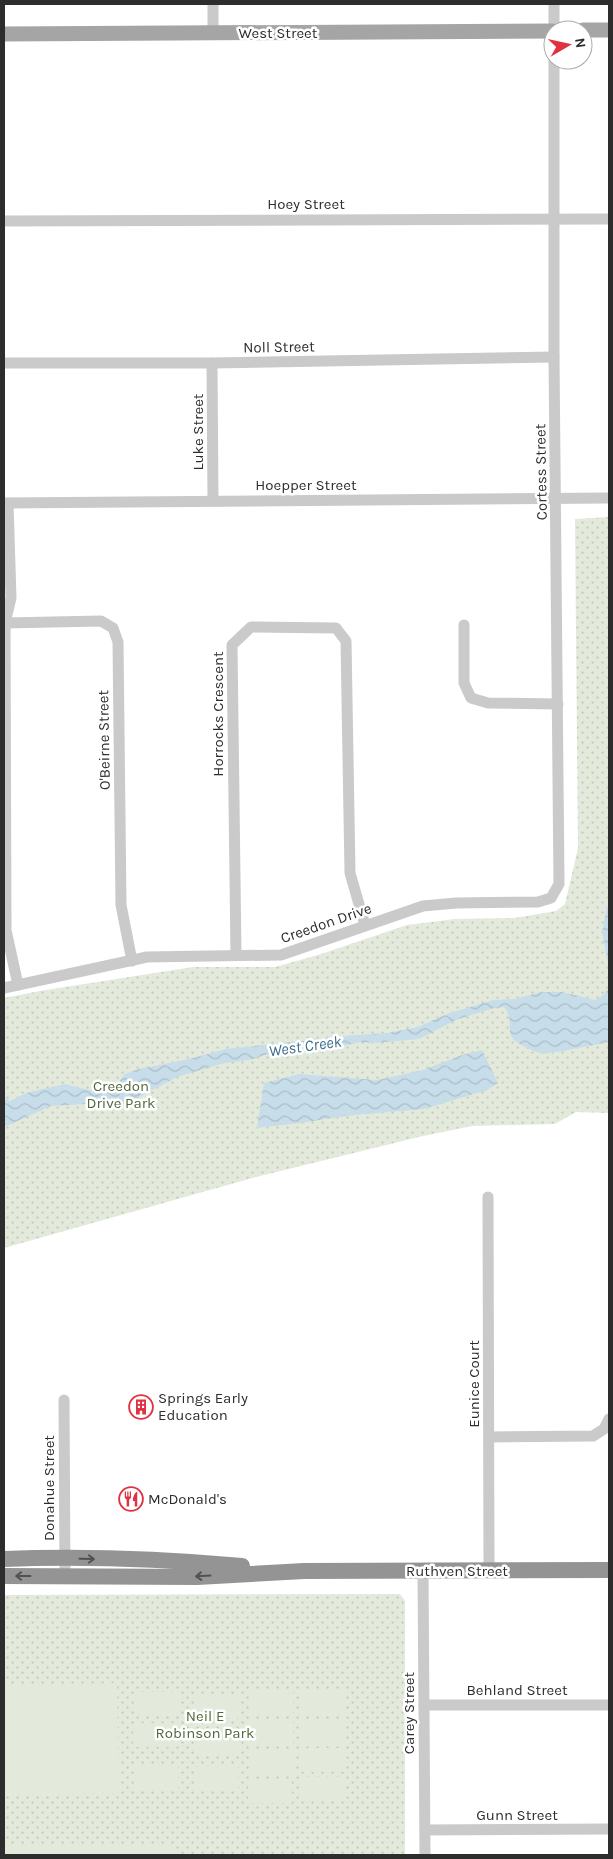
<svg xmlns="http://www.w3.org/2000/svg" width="613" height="1859" font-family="Karla,sans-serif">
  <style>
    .park { fill: url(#park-dots) }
    .garden { fill: #e3eadb }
    .water { fill: url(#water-waves) }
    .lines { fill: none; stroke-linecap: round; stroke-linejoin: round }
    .minor { stroke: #cacaca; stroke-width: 11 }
    .major { stroke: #a5a5a5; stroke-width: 15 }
    .highway { stroke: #949494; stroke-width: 16 }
    .oneway { stroke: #515151 }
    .labels { text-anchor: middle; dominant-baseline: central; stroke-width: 5; stroke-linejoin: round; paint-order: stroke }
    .street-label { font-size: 15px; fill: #2d2d2d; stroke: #fff }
    .park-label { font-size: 15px; fill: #51683c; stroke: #fff }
    .poi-label { font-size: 15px; fill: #2d2d2d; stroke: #fff; text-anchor: start }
    .water-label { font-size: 16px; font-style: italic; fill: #3d6f8d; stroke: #fff }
  </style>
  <defs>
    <pattern id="park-dots" width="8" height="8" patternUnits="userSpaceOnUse" patternTransform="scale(1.25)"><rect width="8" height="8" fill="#e3eadb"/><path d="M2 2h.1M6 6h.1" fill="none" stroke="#c3c9bc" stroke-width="1.8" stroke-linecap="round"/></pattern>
    <pattern id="water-waves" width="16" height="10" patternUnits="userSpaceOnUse" patternTransform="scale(1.25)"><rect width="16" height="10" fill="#c7ddea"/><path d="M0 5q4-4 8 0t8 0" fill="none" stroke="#abbec9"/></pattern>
  </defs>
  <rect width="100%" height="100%" fill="#fff"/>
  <g class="park">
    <polygon points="609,517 609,1113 576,1112 555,1124 472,1126 423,1136 256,1177 4,1248 4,998 40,991 193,967 275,967 318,955 407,925 455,919 515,918 556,911 565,904 578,848 575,519"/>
    <polygon points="400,1594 405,1601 405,1855 4,1855 4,1595"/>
  </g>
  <g class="garden">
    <polygon points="117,1683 119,1793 4,1795 4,1685"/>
    <polygon points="344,1690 344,1714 300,1715 300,1691"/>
    <polygon points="249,1691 293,1691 293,1715 250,1715"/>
    <rect x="135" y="1692" width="44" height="24"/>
    <rect x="196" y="1694" width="44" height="24"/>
    <rect x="249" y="1721" width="44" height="24"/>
    <polygon points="300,1721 344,1721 344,1745 301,1745"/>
    <rect x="133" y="1723" width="44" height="24"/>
    <polygon points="239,1730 239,1754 195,1754 195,1731"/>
    <polygon points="300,1748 344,1748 345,1772 301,1772"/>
    <rect x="250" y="1750" width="44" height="24"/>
    <rect x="134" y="1766" width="44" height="24"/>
    <polygon points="238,1766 238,1790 194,1791 194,1767"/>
    <polygon points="301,1777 344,1777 345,1801 301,1801"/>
    <rect x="248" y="1779" width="44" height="24"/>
    <polygon points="174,1845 174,1855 4,1855 4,1846"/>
  </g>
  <g class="water">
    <polygon points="609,904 609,968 602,932 607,907"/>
    <path d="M609,988V1042C595,1044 552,1055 540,1053C535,1052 517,1044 513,1039C506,1029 514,1019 504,1007L494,1008L456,1020L419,1039L374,1043L360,1042L338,1047L268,1054L250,1060L224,1063L177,1077L141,1096L117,1106L102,1103L51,1106L4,1127V1097L10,1101L26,1093L65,1084L101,1093L113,1090L125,1074L139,1069L189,1059L226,1049L354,1035L388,1033L418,1027L447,1014L493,1000L515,999L541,992H562L595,1000L602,996Z"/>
    <polygon points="482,1050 498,1083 487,1090 424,1109 345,1116 300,1123 257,1128 264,1083 299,1074 377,1080 423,1070 462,1055"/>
  </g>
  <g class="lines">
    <g class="minor">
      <polyline points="213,4 213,33"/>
      <polyline points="554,4 554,30"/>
      <polyline points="4,221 609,219"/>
      <polyline points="4,363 212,363 554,357"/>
      <polyline points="212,363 213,501"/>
      <polyline points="4,503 609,498"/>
      <polyline points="8,503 11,598 5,623 6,930 18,985"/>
      <polyline points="5,623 101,621 113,628 118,642 121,905 132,961"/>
      <polyline points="464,625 464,683 471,698 488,703 558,704"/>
      <polyline points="236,955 232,645 251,627 336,628 346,641 350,873 365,925"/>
      <polyline points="4,988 147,957 281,955 423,906 456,903 538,902 551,898 559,884 554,357 554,60"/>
      <polyline points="488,1197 489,1571"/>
      <polyline points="64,1400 65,1576"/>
      <polyline points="490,1437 593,1436 604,1429 609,1419"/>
      <polyline points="423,1571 425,1855"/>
      <polyline points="424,1705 609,1705"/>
      <polyline points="425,1830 609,1829"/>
    </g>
    <g class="major">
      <polyline points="583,30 609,30"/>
      <polyline points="4,34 553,31"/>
    </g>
    <g class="highway">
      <path d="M4,1559C83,1556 163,1559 242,1566"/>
      <polyline points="4,1576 197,1577 304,1571 609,1570"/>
    </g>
  </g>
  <defs><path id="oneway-shaft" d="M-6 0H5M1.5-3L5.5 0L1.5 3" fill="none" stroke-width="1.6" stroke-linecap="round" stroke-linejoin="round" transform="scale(1.25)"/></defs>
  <g class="oneway">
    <use href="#oneway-shaft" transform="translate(87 1559) rotate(1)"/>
    <use href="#oneway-shaft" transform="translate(23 1576) rotate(-180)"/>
    <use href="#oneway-shaft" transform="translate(203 1576) rotate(177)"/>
  </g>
  <defs>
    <g id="building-ring" transform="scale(1.25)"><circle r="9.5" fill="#fff" stroke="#e13241" stroke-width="1.5"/><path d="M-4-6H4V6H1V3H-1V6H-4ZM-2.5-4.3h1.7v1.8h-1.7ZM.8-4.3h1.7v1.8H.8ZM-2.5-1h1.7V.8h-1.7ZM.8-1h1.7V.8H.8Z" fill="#e13241"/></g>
    <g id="restaurant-ring" transform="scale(1.25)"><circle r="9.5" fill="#fff" stroke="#e13241" stroke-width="1.5"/><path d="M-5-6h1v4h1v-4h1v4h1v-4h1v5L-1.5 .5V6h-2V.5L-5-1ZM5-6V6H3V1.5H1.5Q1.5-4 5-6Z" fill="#e13241"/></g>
  </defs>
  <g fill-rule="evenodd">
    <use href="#building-ring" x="141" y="1407"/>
    <use href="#restaurant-ring" x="131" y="1499"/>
  </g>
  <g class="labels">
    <g class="street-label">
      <text x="278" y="33">West Street</text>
      <text x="306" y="204">Hoey Street</text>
      <text transform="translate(279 347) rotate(-1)">Noll Street</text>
      <text transform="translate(198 432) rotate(-90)">Luke Street</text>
      <text transform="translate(541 472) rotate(-91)">Cortess Street</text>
      <text x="306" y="485">Hoepper Street</text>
      <text transform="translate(218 714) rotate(-90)">Horrocks Crescent</text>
      <text transform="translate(104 740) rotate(-91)">O'Beirne Street</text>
      <text transform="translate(326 923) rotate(-19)">Creedon Drive</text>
      <text transform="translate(474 1384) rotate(-90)">Eunice Court</text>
      <text transform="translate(49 1488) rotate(-90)">Donahue Street</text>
      <text x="457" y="1571">Ruthven Street</text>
      <text x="517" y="1690">Behland Street</text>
      <text transform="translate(409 1713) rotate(-90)">Carey Street</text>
      <text x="517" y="1815">Gunn Street</text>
    </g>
    <g class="park-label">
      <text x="121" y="1086">Creedon<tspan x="121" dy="17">Drive Park</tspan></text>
      <text x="205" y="1716">Neil E<tspan x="205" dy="17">Robinson Park</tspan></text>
    </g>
    <g class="poi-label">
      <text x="158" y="1398">Springs Early<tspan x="158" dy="17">Education</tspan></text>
      <text x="148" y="1499">McDonald's</text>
    </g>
    <g class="water-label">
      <text transform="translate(305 1046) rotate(-8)">West Creek</text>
    </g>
  </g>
  <rect width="613" height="1859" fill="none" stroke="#2d2d2d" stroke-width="10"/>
  <g transform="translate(568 45) rotate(81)"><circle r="24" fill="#ffffff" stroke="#ababab"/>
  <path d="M0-4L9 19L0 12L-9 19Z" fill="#e13241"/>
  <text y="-8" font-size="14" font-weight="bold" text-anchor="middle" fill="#2d2d2d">N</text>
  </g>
</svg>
